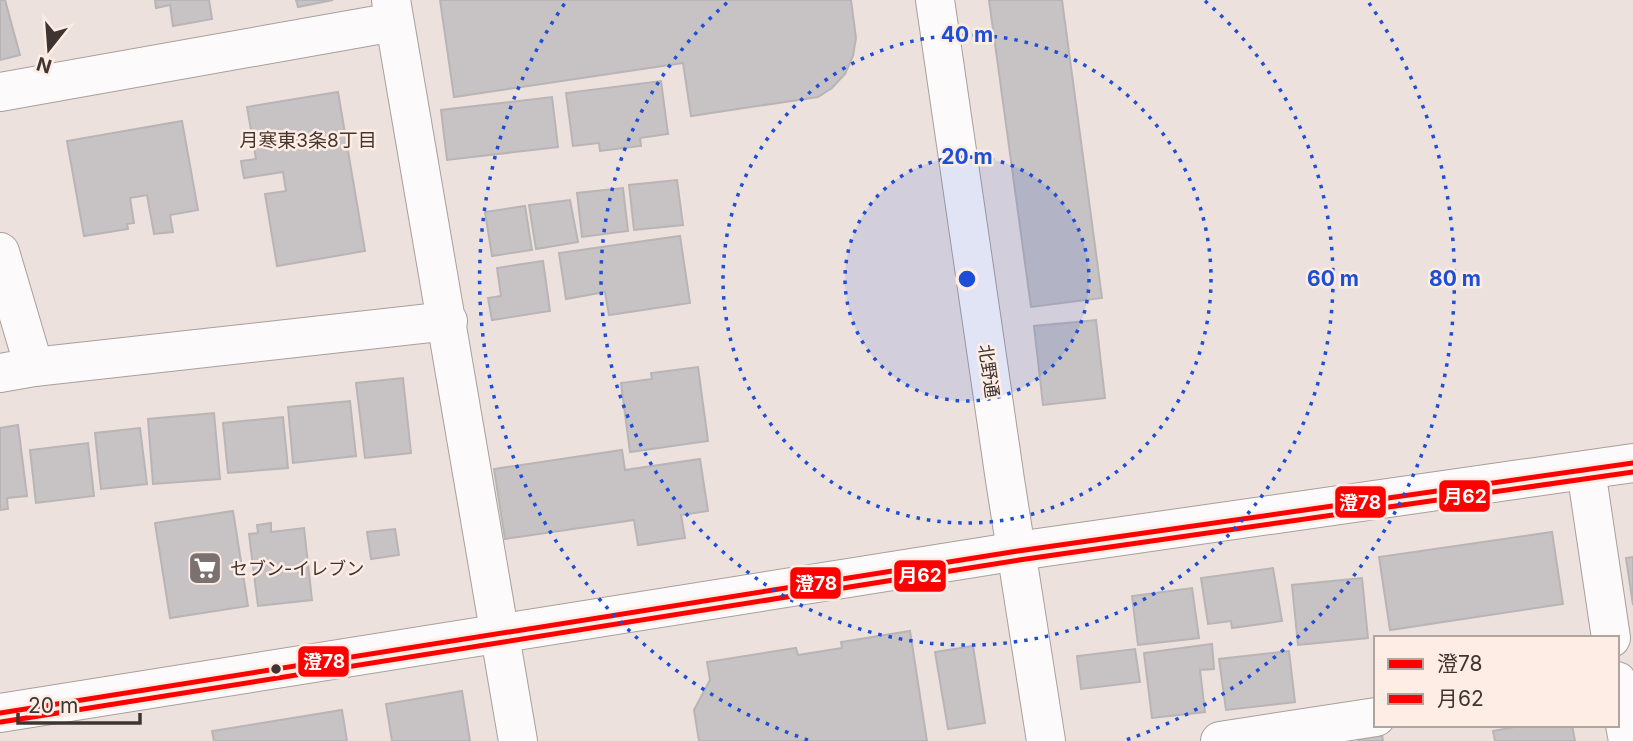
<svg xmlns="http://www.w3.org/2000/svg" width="1633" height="741" font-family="Inter,'Noto Sans JP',sans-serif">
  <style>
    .building { fill: #c7c2c3; stroke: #b9b4b5; stroke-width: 2 }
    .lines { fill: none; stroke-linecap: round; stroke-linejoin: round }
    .minor-casing { stroke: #a8a09c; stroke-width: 40 }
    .tertiary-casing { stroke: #a8a09c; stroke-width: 40 }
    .minor { stroke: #fcfafa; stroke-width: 38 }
    .tertiary { stroke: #fcfafa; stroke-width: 38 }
    .bus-1-casing { stroke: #feede5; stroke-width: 10 }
    .bus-2-casing { stroke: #feede5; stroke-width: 10 }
    .bus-1 { stroke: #f00; stroke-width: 5 }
    .bus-2 { stroke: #f00; stroke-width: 5 }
    .ring { fill: none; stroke: #1d4ed8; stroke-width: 3.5; stroke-dasharray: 3.5 7 }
    .bus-dot { fill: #3e3532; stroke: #feede5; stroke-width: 2.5 }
    .labels { text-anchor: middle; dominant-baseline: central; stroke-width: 5; stroke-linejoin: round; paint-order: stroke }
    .street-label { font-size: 18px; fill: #3e3532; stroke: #feede5 }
    .poi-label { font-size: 18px; fill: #3e3532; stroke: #feede5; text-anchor: start }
    .neighbourhood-label { font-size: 19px; fill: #46362f; stroke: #feede5 }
    .centre { fill: #1d4ed8; stroke: #feede5; stroke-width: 3.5 }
    .ring-label { font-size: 21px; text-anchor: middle; font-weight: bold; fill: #1d4ed8; stroke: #feede5; stroke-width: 5; stroke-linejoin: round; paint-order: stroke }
    .line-badge { stroke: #feede5; stroke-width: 2.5 }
    .badge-label { font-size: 19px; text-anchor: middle; font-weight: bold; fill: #fff }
  </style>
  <rect width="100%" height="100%" fill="#ece1dc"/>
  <g class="building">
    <polygon points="0,0 5,0 20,55 0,60"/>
    <polygon points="155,0 209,0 212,19 173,26 170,5 156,8"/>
    <polygon points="296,0 333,0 298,7"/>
    <polygon points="440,0 851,0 856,38 853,56 845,74 832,88 818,97 691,116 683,63 454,97"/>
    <polygon points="989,0 1062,0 1102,298 1031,307"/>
    <polygon points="661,81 668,134 640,138 641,146 600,151 599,143 573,146 566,93"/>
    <polygon points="338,92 365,251 277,266 265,194 286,191 283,172 244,178 241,161 256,159 247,107"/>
    <polygon points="552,97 558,147 447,160 441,110"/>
    <polygon points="182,121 198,210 170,215 173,232 154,234 147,195 130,198 134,223 127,224 128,229 84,236 67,141"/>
    <polygon points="677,180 683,225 634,230 629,185"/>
    <polygon points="623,188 628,231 582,237 577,193"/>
    <polygon points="570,200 578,242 536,249 529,205"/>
    <polygon points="525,206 532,250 492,256 485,212"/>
    <polygon points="680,236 690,303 609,315 605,292 566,299 559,253"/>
    <polygon points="543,261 550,311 492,320 488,298 501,296 497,268"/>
    <polygon points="1096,320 1105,398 1043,405 1034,326"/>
    <polygon points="698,367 708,441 630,452 621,383 652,379 651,373"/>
    <polygon points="403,378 411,453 365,458 356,383"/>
    <polygon points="350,401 356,456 293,463 288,407"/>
    <polygon points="214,413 220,479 153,484 148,419"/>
    <polygon points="283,417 288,468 228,473 223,423"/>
    <polygon points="18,425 27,496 7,498 8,509 0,510 0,428"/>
    <polygon points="140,428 147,484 101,489 95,433"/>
    <polygon points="88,443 94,496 36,503 30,450"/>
    <polygon points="622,450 625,470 700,459 708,511 681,515 685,538 638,545 634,520 505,539 494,469"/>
    <polygon points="233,511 248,606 170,618 155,523"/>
    <polygon points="271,523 271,532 304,528 312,600 258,606 249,534 258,533 257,525"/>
    <polygon points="395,529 399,555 371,559 367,532"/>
    <polygon points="1552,532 1563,604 1390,630 1379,557"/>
    <polygon points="1633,557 1633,605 1626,558"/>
    <polygon points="1273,568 1282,621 1232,628 1231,621 1208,624 1201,578"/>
    <polygon points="1362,578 1368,638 1298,645 1292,585"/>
    <polygon points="1192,588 1199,638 1138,645 1132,596"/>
    <polygon points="910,631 927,741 699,741 694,710 710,680 707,662 796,648 798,655 842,648 841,642"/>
    <polygon points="1212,644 1214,669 1200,670 1205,712 1152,718 1144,653"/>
    <polygon points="973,646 985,723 948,729 935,652"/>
    <polygon points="1135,649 1140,682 1081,689 1077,656"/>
    <polygon points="1289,651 1295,702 1226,710 1219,659"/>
    <polygon points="462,691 470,741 392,741 386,704"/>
    <polygon points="342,710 347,741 214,741 212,731"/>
    <polygon points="1525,725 1572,725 1575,741 1495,741 1493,731"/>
    <polygon points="1382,735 1383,741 1358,741 1358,739"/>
  </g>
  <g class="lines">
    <g class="minor-casing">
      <g id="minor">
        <polyline points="391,0 518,741"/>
        <polyline points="0,92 394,22"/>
        <polyline points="0,252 34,367"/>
        <polyline points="0,373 34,367 448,321"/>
        <polyline points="1586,470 1611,638"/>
        <polyline points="1617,681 1628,741"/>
        <polyline points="1220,741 1376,717"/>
      </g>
    </g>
    <g class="tertiary-casing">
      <g id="tertiary">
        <polyline points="935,0 1005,480 1046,741"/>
        <polyline points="0,713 1018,551 1633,463"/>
      </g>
    </g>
    <use href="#minor" class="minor"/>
    <use href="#tertiary" class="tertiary"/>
    <g class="bus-1-casing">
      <polyline id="bus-1" points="0,713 1018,551 1633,463"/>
    </g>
    <g class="bus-2-casing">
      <polyline id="bus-2" points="1,722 1019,560 1633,472"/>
    </g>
    <use href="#bus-1" class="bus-1"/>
    <use href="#bus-2" class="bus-2"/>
  </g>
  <circle cx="967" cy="279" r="122" fill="#1d4ed8" fill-opacity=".12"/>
  <g class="ring">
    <circle cx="967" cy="279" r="122"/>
    <circle cx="967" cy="279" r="244"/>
    <path d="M1205 1A366 366 0 1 1 729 1"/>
    <path d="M808 740A488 488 0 0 1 565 3M1369 3A488 488 0 0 1 1126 740"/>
  </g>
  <defs>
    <g id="supermarket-square" transform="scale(1.75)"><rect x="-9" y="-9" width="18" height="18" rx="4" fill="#7b716e" stroke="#feede5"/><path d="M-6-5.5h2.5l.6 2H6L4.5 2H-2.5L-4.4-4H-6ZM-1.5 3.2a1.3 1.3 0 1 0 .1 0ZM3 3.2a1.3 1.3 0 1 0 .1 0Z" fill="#fff"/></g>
  </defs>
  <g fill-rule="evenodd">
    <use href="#supermarket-square" x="205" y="568"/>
  </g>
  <circle class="bus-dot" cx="276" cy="669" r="6"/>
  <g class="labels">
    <g class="street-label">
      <text transform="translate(989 371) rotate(82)">北野通</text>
    </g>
    <g class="poi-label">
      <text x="230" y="568">セブン-イレブン</text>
    </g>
    <g class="neighbourhood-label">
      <text x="308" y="140">月寒東3条8丁目</text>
    </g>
  </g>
  <circle cx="967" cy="279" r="10" class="centre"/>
  <g class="ring-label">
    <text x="967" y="42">40 m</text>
    <text x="967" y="164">20 m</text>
    <text x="1333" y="286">60 m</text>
    <text x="1455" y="286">80 m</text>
  </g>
  <g class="line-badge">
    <rect x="1438" y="479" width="53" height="34" rx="7" fill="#f00"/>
    <rect x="1334" y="485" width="53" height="34" rx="7" fill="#f00"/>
    <rect x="893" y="559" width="54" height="34" rx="7" fill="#f00"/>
    <rect x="789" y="566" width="53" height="34" rx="7" fill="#f00"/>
    <rect x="297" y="645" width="53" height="33" rx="7" fill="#f00"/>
  </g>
  <g class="badge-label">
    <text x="1465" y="503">月62</text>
    <text x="1360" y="509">澄78</text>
    <text x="920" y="582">月62</text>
    <text x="816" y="590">澄78</text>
    <text x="324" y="668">澄78</text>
  </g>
  <rect x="1374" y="636" width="245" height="91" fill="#feede5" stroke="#b1a39d" stroke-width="2"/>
  <rect x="1388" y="659" width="35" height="10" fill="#ff0000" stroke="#b1a39d" stroke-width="2"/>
  <text x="1437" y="671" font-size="21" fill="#3e3532">澄78</text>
  <rect x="1388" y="694" width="35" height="10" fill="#ff0000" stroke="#b1a39d" stroke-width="2"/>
  <text x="1437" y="706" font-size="21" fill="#3e3532">月62</text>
  <g transform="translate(49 49) rotate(197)" stroke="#feede5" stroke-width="5" paint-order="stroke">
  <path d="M0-5L12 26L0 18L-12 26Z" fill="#3e3532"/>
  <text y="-10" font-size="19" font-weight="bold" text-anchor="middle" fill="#3e3532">N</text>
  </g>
  <path d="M18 713v10h122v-10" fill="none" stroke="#3e3532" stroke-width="3.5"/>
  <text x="28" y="713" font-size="21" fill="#3e3532" stroke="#feede5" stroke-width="5" paint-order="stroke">20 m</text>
</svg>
